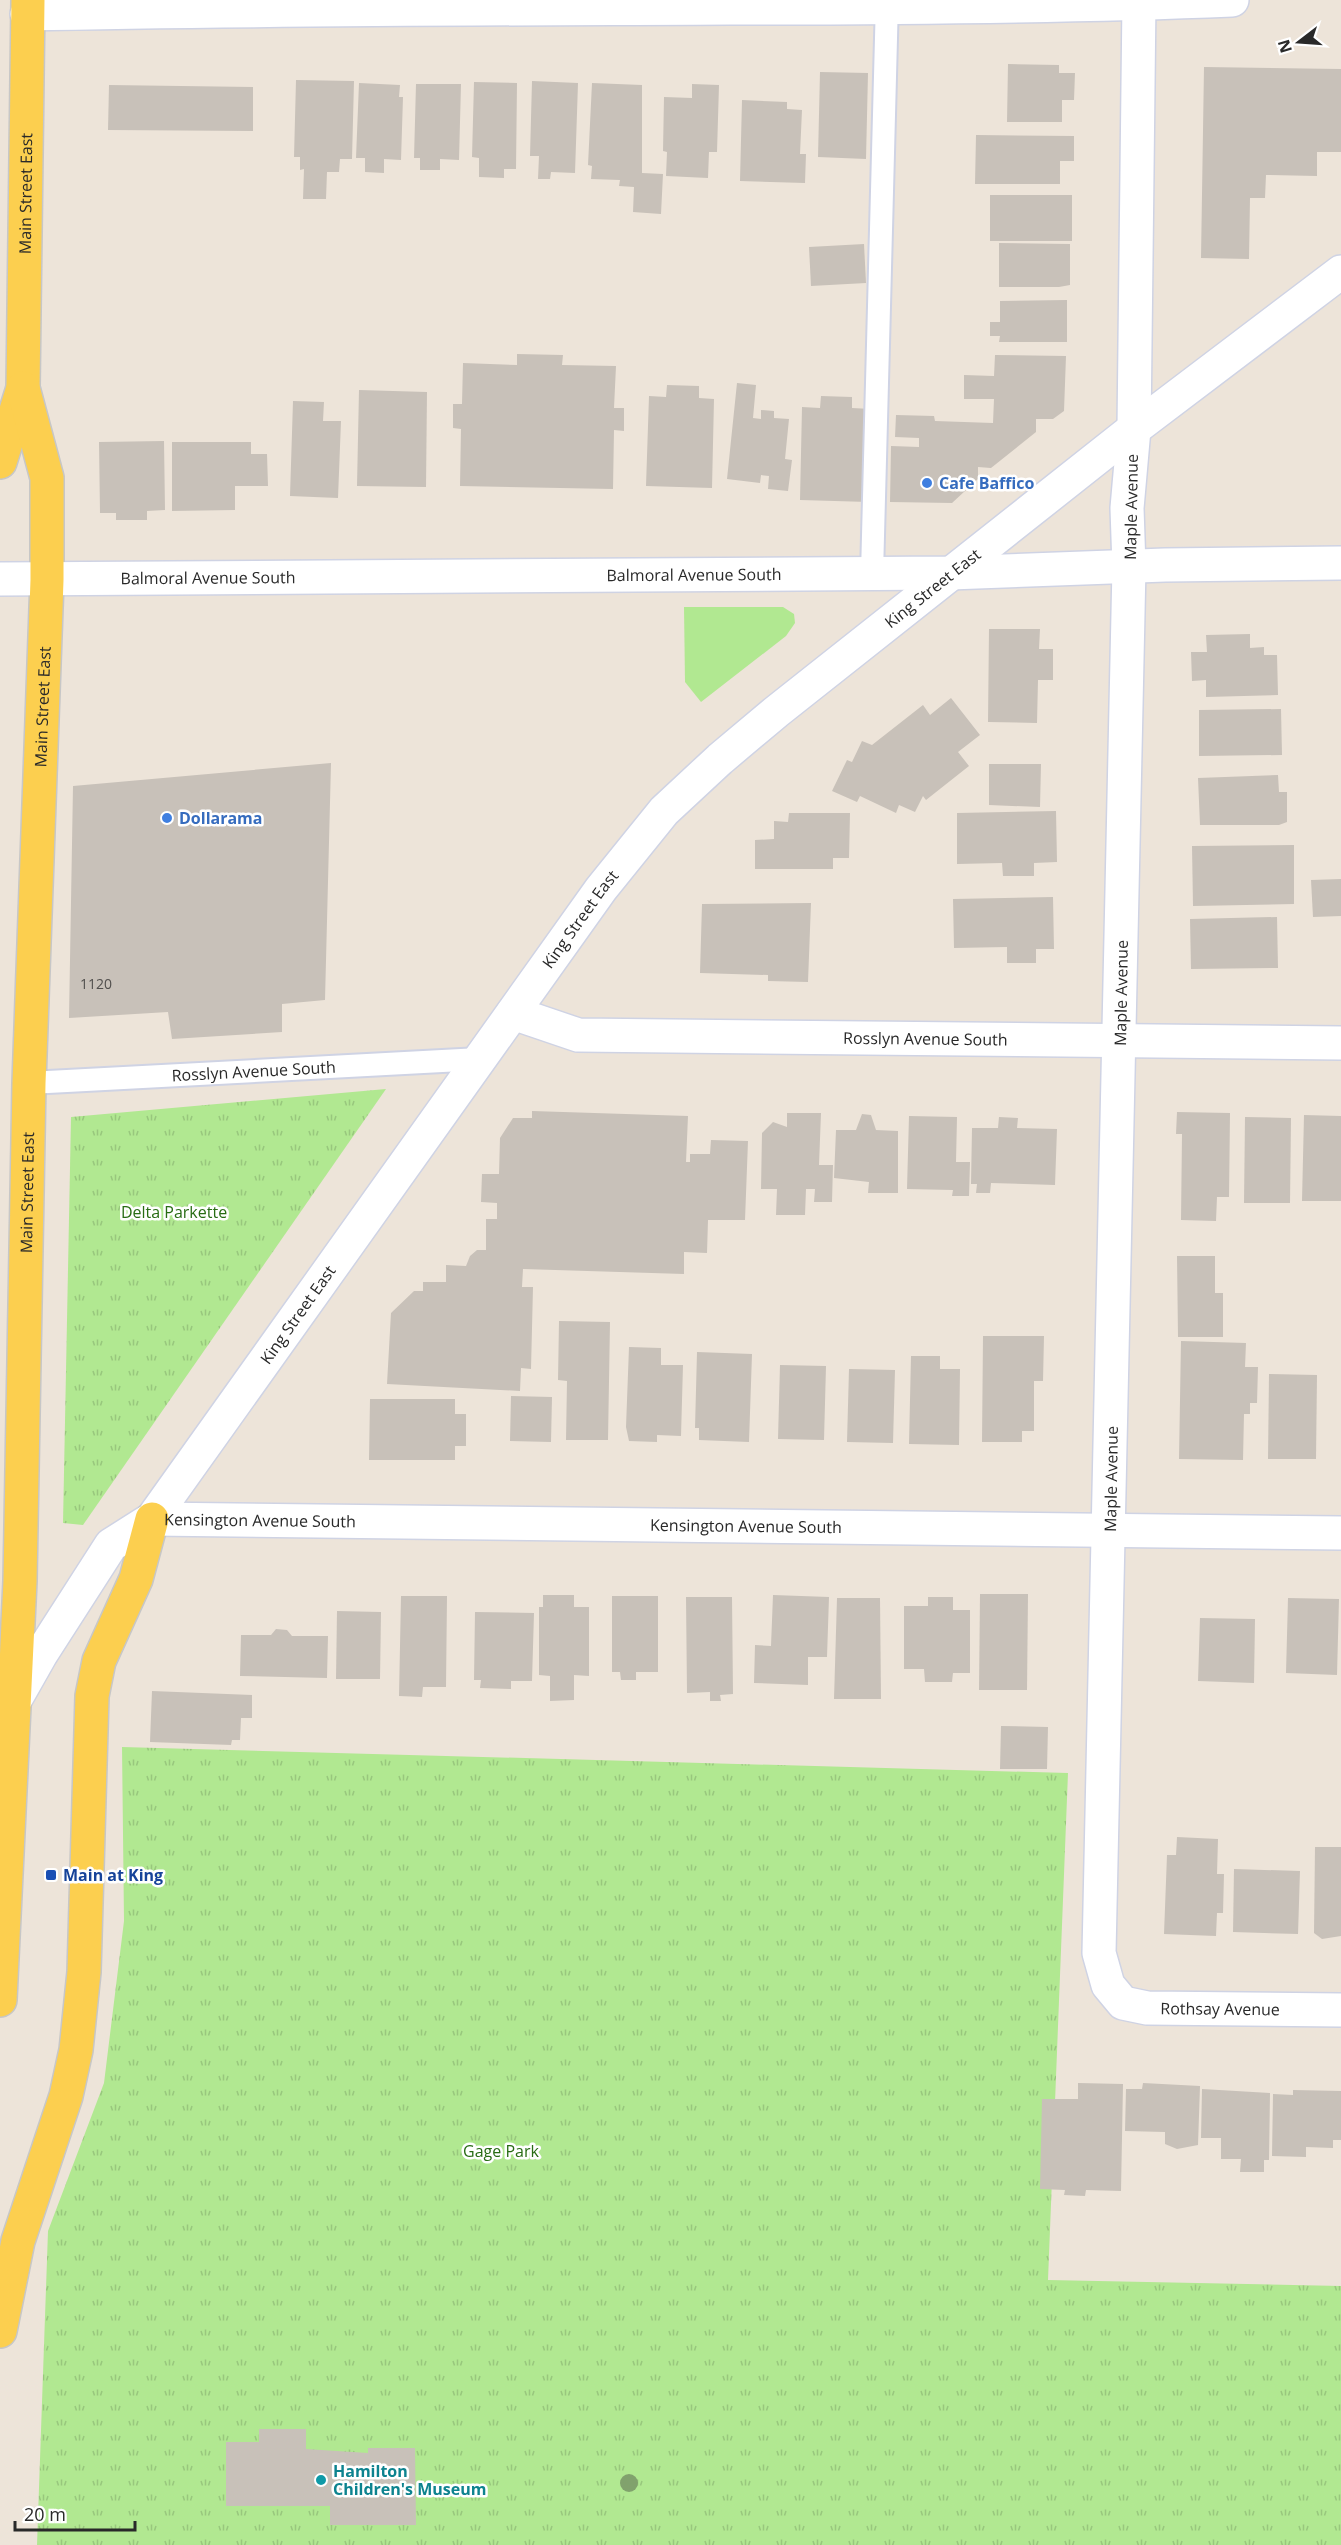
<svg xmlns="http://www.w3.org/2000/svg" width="1341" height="2545" font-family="'Open Sans',sans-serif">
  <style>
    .grass { fill: #b1e891 }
    .park { fill: url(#park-tufts) }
    .building { fill: #c8c1b9 }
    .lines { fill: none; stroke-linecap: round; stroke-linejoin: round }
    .service-casing { stroke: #cfd3e4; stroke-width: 26 }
    .minor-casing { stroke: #cfd3e4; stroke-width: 36 }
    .secondary-casing { stroke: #cfd3e4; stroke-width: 36 }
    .primary-casing { stroke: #c7c7c7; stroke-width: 36 }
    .service { stroke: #fff; stroke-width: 22 }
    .minor { stroke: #fff; stroke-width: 33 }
    .secondary { stroke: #fff; stroke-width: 33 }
    .primary { stroke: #fccf4f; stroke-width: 33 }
    .tree { fill: #81a26d }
    .shop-dot { fill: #3f7fe0; stroke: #fff; stroke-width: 2 }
    .transit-dot { fill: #1a4fb4; stroke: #fff; stroke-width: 2 }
    .culture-dot { fill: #0f9aa8; stroke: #fff; stroke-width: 2 }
    .labels { text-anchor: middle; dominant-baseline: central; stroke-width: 5; stroke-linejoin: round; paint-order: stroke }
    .number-label { font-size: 14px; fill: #514f4d }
    .street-label { font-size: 16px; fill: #292929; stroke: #fff }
    .shop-label { font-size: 16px; font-weight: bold; fill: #366cbe; stroke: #fff; text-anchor: start }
    .park-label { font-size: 16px; fill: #286c14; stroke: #fff }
    .transit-label { font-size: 16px; font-weight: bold; fill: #164399; stroke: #fff; text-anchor: start }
    .culture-label { font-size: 16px; font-weight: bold; fill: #0d838f; stroke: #fff; text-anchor: start }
  </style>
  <defs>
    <pattern id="park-tufts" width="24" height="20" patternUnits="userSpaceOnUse" patternTransform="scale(1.5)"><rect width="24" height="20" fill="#b1e891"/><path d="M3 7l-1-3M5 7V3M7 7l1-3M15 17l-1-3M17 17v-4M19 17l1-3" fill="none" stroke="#98c77d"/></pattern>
  </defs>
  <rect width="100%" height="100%" fill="#ede4d9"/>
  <polygon class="grass" points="684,607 783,607 794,614 795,623 786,636 701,702 685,682"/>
  <g class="park">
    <polygon points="386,1089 83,1525 63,1523 71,1117"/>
    <polygon points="122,1747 1068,1773 1048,2280 1341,2286 1341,2545 37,2545 48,2231 104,2083 124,1921"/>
  </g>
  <g class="building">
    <polygon points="1008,64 1059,65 1059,73 1075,73 1074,100 1062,100 1062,122 1007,122"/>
    <polygon points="1204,67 1341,69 1341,152 1317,152 1317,176 1266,175 1265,198 1250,198 1249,259 1201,258"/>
    <polygon points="820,72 868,73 866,159 818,157"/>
    <polygon points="296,80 354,81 352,159 340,159 339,172 327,172 326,199 303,199 304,169 300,170 300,157 294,157"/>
    <polygon points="532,81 578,83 575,173 551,172 550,179 538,179 539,156 530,156"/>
    <polygon points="474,82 517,83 516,169 504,169 504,178 479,177 479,158 472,157"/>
    <polygon points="359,83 400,85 399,97 403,97 401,160 384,159 384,173 365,172 365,158 356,158"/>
    <polygon points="592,83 642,85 642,173 663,174 661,214 633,212 634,187 619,186 620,180 591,179 592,166 588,165"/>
    <polygon points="416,84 461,84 459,160 440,159 440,170 420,170 420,158 414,158"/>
    <polygon points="692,84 719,85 717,152 709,152 708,178 666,176 667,152 663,151 664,97 692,98"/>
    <polygon points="109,85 253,87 253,131 108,130"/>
    <polygon points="742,100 787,102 787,109 802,110 800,154 806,154 805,183 740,181"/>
    <polygon points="976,135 1074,136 1074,161 1060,161 1060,184 975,184"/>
    <rect x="990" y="195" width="82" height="46"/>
    <polygon points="999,243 1070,244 1070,285 1059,287 999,287"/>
    <polygon points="864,244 866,283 811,286 809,247"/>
    <polygon points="1067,300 1067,342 999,342 1000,336 990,336 990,322 1000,322 1000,301"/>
    <polygon points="517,354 563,355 562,365 616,366 614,408 624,408 624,431 614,430 613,489 460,486 461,429 453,428 453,404 462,404 463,363 517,365"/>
    <polygon points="995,355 1066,356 1064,411 1053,419 1036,419 1036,432 991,468 978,467 978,479 952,503 890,502 891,446 919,447 919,438 895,437 896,415 934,416 935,421 993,423 994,399 964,399 964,375 994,376"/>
    <polygon points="737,383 756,385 753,418 761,419 761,410 774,411 774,418 789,419 785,459 792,460 788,491 768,489 769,476 761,475 760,483 727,479"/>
    <polygon points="667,385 699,386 699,398 714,399 712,488 646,486 649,396 666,397"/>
    <polygon points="359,390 427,392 426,487 357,486"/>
    <polygon points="821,396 852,397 852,408 871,409 869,502 800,500 802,407 820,408"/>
    <polygon points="293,401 324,402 323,421 341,421 338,498 290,496"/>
    <polygon points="164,441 165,510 147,511 147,520 116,520 116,513 100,513 99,442"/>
    <polygon points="172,442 251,442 251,454 267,454 268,486 235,486 235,510 172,511"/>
    <polygon points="989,629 1040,629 1039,649 1053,649 1053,680 1038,680 1037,723 988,722"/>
    <polygon points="1250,634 1250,648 1264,647 1264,655 1277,655 1278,695 1206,697 1206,680 1192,681 1191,652 1207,652 1206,635"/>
    <polygon points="951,698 980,735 958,752 969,766 926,800 923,796 915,812 899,805 896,813 860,796 857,802 832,791 847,760 852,762 862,741 872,745 923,705 930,715"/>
    <polygon points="1281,709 1282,755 1199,756 1199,710"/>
    <polygon points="331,763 325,1000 282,1004 282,1032 172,1039 168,1012 69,1018 73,786"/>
    <polygon points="989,764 1041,764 1040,807 989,805"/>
    <polygon points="1278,775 1279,792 1287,792 1287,822 1279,825 1200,825 1198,778"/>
    <polygon points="1056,811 1057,862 1034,863 1034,876 1003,876 1002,863 957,864 957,813"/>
    <polygon points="789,813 850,813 849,858 833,858 833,869 755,869 755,840 774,839 774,821 788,822"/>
    <polygon points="1294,845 1294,904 1193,906 1192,846"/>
    <polygon points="1341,879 1341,916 1313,917 1311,880"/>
    <polygon points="1053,897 1054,949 1036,949 1036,963 1007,963 1007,947 954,948 953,899"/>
    <polygon points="811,903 808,982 768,981 768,975 700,973 702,904"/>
    <polygon points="1277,917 1278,968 1191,969 1190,919"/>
    <polygon points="532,1111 688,1116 686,1162 690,1162 690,1154 710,1154 711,1140 748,1141 745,1220 708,1220 707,1253 684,1252 684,1274 523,1269 522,1287 533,1287 531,1369 521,1368 520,1391 387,1384 391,1313 414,1291 423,1291 423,1282 446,1282 446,1265 466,1266 470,1256 477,1250 486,1250 486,1219 497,1219 497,1203 481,1202 482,1174 499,1174 500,1138 513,1118 532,1118"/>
    <polygon points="1177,1112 1230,1113 1229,1197 1217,1197 1216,1221 1181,1220 1182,1134 1176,1134"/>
    <polygon points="787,1113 821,1113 819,1165 833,1165 832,1202 814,1202 815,1189 806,1189 805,1215 776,1215 777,1189 761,1189 762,1133 773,1122 787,1127"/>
    <polygon points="862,1114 871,1115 876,1130 898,1131 898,1193 868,1193 869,1182 834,1178 836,1130 856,1130"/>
    <polygon points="1304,1115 1341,1116 1341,1201 1302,1201"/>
    <polygon points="909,1116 957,1117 956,1162 970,1162 969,1196 952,1196 953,1190 907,1189"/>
    <polygon points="999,1117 1018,1118 1017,1128 1057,1129 1055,1185 991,1183 990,1193 976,1193 977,1184 971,1184 972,1128 998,1128"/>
    <polygon points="1245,1117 1291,1118 1290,1203 1244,1203"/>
    <polygon points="1177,1256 1215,1256 1215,1293 1223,1293 1223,1337 1178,1337"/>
    <polygon points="559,1321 610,1322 608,1440 566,1440 567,1381 558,1380"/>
    <polygon points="983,1336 1044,1336 1043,1381 1034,1381 1034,1431 1022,1431 1022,1442 982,1442"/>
    <polygon points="1181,1341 1246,1343 1245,1367 1258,1367 1257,1403 1250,1403 1250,1414 1244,1414 1243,1460 1179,1459"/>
    <polygon points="629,1347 661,1348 661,1365 683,1365 681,1436 657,1435 657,1442 629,1441 626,1427"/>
    <polygon points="697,1352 752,1354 749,1442 699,1440 699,1428 695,1428"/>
    <polygon points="911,1356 940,1356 940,1369 960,1369 959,1445 909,1444"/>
    <polygon points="780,1365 826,1366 824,1440 778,1439"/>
    <polygon points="849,1369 895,1370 893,1443 847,1442"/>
    <polygon points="1269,1374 1317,1375 1316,1459 1268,1459"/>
    <polygon points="511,1396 552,1397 551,1442 510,1441"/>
    <polygon points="370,1399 455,1399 455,1414 466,1414 466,1446 455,1446 455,1460 369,1460"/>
    <polygon points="980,1594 1028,1594 1027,1690 979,1690"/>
    <polygon points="543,1595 574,1595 574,1607 589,1607 589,1676 574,1675 574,1700 550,1701 550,1676 539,1675 539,1607 543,1607"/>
    <polygon points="773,1595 829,1597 827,1657 808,1657 808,1685 754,1683 755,1645 771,1646"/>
    <polygon points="401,1596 447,1596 446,1687 423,1687 422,1697 399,1696"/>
    <polygon points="612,1596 658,1596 658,1672 636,1672 636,1680 621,1680 620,1672 612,1672"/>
    <polygon points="686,1597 732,1597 733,1694 720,1695 721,1701 710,1701 710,1692 687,1693"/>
    <polygon points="928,1597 953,1597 953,1610 970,1610 970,1673 953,1673 952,1682 925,1682 924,1669 904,1669 904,1606 928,1606"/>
    <polygon points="837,1598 880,1598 881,1699 834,1699"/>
    <polygon points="1288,1598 1339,1599 1337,1675 1286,1673"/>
    <polygon points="337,1611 381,1612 380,1679 336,1679"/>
    <polygon points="475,1612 534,1613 532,1681 511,1681 511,1689 480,1688 481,1680 474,1680"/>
    <polygon points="1200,1618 1255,1619 1254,1683 1198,1681"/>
    <polygon points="276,1629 287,1630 292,1636 328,1636 327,1678 240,1676 241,1635 271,1635"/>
    <polygon points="152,1691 252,1695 252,1718 241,1718 240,1740 232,1740 231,1745 150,1742"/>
    <polygon points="1001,1726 1048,1727 1047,1769 1000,1769"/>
    <polygon points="1177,1837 1218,1839 1217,1874 1224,1874 1223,1913 1217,1913 1216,1936 1164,1934 1167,1855 1176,1855"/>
    <polygon points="1315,1847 1341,1847 1341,1936 1322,1939 1314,1933"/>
    <polygon points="1234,1869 1300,1871 1298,1934 1233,1932"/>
    <polygon points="1078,2083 1123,2084 1121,2191 1086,2190 1085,2196 1064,2195 1065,2190 1040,2189 1042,2099 1078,2099"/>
    <polygon points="1143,2083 1200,2086 1198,2145 1177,2149 1165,2144 1165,2132 1125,2131 1126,2089 1142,2089"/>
    <polygon points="1202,2089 1270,2093 1269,2160 1264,2160 1264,2172 1240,2172 1241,2159 1221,2159 1221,2138 1201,2138"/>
    <polygon points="1293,2090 1341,2091 1341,2140 1333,2140 1333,2148 1306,2147 1306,2157 1272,2156 1273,2094 1293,2095"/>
    <polygon points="259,2429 306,2429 306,2449 368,2453 368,2448 415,2448 416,2525 330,2525 330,2506 226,2506 226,2442 259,2442"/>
  </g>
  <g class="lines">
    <g class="service-casing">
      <g id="service">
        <polyline points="872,574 887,0"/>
        <path id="s1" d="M29,1083L480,1059"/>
      </g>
    </g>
    <g class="minor-casing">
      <g id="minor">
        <path id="s2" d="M1139,0L1134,429L1127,508L1129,567L1099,1953L1108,1985L1123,2003L1147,2008L1341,2010"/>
        <path d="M27,14C261,9 496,9 730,8C897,8 1065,7 1232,0"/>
        <path id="s3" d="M0,579L950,573L1165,565L1341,563"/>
        <path id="s4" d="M513,1013L578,1035L1341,1043"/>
        <path id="s5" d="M152,1519L1341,1533"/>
      </g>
    </g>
    <g class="secondary-casing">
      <g id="secondary">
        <path id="s6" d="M11,1707L41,1654L111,1545L152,1519L601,889L664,811L720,759L776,712L1126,435L1341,272"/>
      </g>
    </g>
    <g class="primary-casing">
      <g id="primary">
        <path id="s7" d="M0,462L23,388L28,0"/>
        <path id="s8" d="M0,2000L20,1581L29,1083L47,580V478L23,388"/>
        <polyline points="0,2331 18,2241 66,2096 76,2050 84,1972 92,1696 99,1661 136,1579 152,1519"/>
      </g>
    </g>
    <use href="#service" class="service"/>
    <use href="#minor" class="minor"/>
    <use href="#secondary" class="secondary"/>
    <use href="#primary" class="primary"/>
  </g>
  <circle class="tree" cx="629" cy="2483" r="9"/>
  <g class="shop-dot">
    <circle cx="927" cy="483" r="6"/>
    <circle cx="167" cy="818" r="6"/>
  </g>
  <rect class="transit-dot" x="45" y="1869" width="12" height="12" rx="3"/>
  <circle class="culture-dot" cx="321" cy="2480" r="6"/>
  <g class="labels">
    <g class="number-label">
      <text x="96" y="983">1120</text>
    </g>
    <g class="street-label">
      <text stroke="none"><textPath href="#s7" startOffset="272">Main Street East</textPath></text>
      <text transform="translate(1131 507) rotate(-89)">Maple Avenue</text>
      <text stroke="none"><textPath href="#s3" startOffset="694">Balmoral Avenue South</textPath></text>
      <text stroke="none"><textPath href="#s3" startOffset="208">Balmoral Avenue South</textPath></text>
      <text stroke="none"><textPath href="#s6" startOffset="1462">King Street East</textPath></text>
      <text stroke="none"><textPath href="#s8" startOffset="1294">Main Street East</textPath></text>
      <text stroke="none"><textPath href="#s6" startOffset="976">King Street East</textPath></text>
      <text transform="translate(1121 993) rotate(-89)">Maple Avenue</text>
      <text stroke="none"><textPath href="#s4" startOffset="416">Rosslyn Avenue South</textPath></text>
      <text stroke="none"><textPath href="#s1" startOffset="225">Rosslyn Avenue South</textPath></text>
      <text stroke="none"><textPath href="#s8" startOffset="808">Main Street East</textPath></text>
      <text stroke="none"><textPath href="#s6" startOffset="490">King Street East</textPath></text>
      <text transform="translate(1111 1479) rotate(-89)">Maple Avenue</text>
      <text stroke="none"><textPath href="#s5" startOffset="108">Kensington Avenue South</textPath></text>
      <text stroke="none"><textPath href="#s5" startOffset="594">Kensington Avenue South</textPath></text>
      <text stroke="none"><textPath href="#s2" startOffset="2108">Rothsay Avenue</textPath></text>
    </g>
    <g class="shop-label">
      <text x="939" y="483">Cafe Baffico</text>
      <text x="179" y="818">Dollarama</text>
    </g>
    <g class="park-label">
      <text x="174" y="1212">Delta Parkette</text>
      <text x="501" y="2151">Gage Park</text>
    </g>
    <g class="transit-label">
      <text x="63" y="1875">Main at King</text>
    </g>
    <g class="culture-label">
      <text x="333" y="2471">Hamilton<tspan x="333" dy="18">Children's Museum</tspan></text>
    </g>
  </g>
  <g transform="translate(1299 42) rotate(253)" stroke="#ffffff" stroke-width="4.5" paint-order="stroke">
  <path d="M0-4.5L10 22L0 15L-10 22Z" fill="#292929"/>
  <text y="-9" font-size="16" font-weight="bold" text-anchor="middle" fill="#292929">N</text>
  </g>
  <path d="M15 2521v9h120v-9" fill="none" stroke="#292929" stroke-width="3"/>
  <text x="24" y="2521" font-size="18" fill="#292929" stroke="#ffffff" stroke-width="4.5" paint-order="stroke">20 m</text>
</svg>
